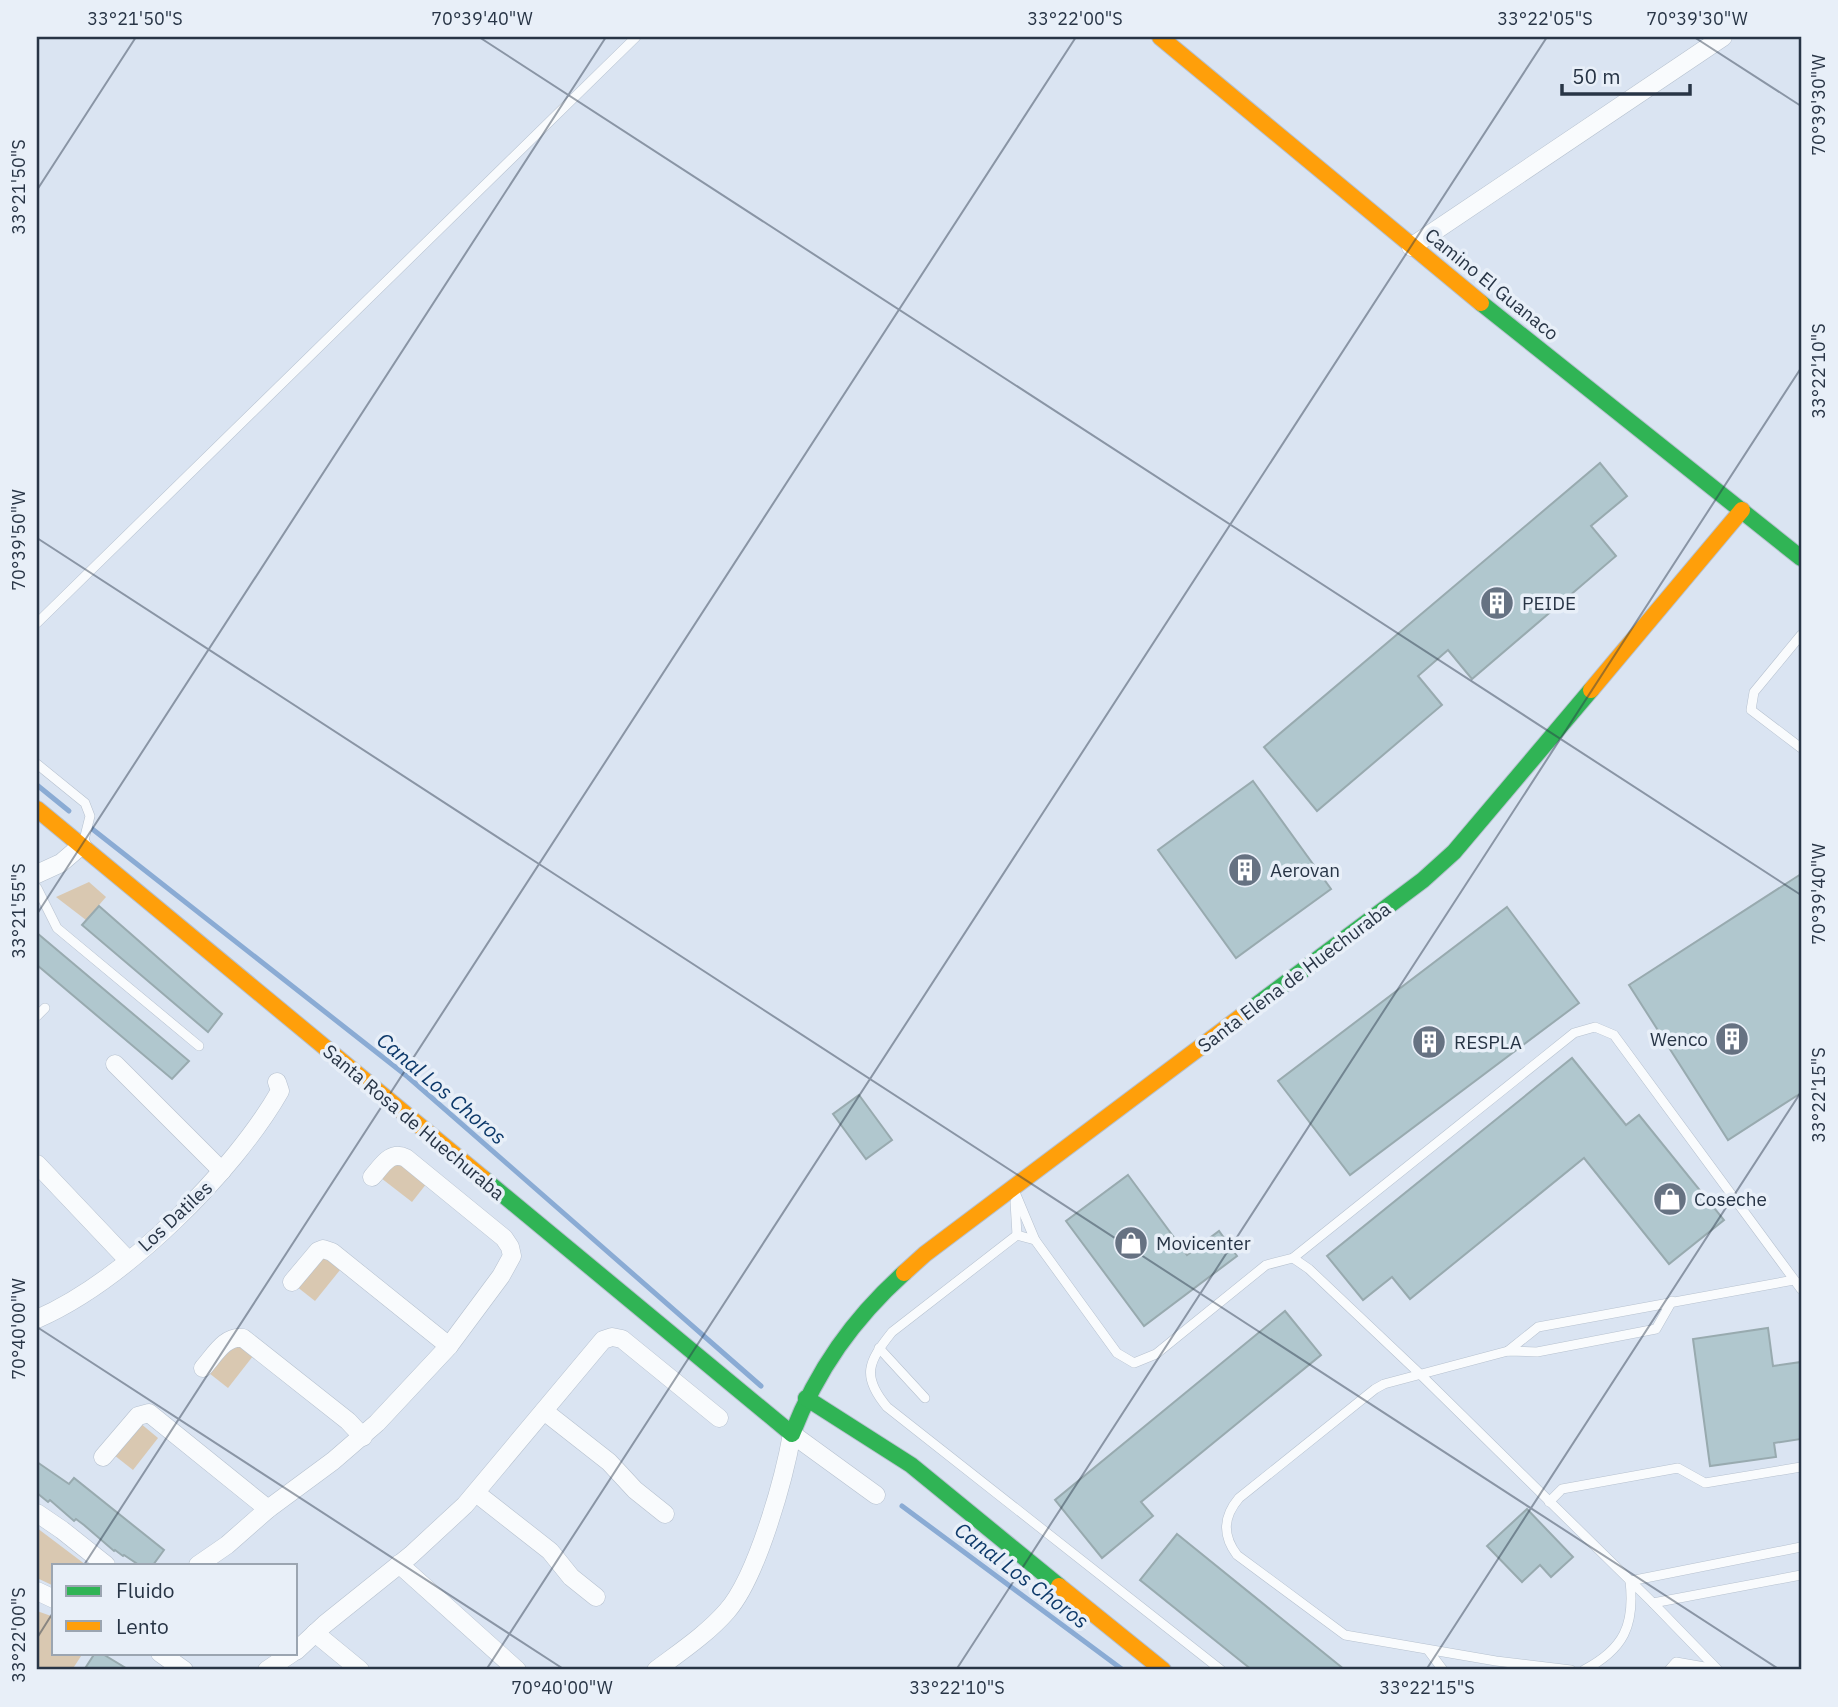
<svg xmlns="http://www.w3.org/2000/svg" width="1838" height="1707" font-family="'IBM Plex Sans',sans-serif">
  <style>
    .green { fill: #d9c8b1 }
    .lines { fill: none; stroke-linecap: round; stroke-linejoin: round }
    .stream { stroke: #8aabd4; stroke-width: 5 }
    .building { fill: #b0c7ce; stroke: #98aaaf; stroke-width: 2 }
    .lane-casing { stroke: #b6c1cf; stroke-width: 10 }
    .street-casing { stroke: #b6c1cf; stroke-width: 19 }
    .fast-casing { stroke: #b6c1cf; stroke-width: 18 }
    .slow-casing { stroke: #b6c1cf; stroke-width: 18 }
    .lane { stroke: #f9fbfd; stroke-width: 9 }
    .street { stroke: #f9fbfd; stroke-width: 18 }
    .fast { stroke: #30b455; stroke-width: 16 }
    .slow { stroke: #ff9f0a; stroke-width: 16 }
    .ticks { fill: none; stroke: #283546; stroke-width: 2; stroke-opacity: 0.45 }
    .labels { text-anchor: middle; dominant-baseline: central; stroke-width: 7; stroke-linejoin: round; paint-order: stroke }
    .street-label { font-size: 19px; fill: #283546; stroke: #e8eff8 }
    .poi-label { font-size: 19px; fill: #283546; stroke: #e8eff8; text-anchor: start }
    .water-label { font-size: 21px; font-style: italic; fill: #0d396a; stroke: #e8eff8 }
    .neatline { fill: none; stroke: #283546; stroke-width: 2.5 }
    .ticks-label { font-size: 18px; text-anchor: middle; fill: #283546 }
  </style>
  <rect width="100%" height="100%" fill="#dae4f2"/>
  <g class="green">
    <polygon points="89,882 106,897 86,920 56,897"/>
    <polygon points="396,1159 427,1183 412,1202 381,1178"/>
    <polygon points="321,1255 340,1270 315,1301 296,1286"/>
    <polygon points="234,1341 253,1356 228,1388 209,1373"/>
    <polygon points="140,1423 158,1438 133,1470 114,1455"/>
    <polygon points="37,1528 86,1565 54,1565 54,1586 37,1578"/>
    <polygon points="37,1611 54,1617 54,1653 83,1653 72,1670 37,1670"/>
  </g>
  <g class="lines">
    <g class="stream">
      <polyline points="37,785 69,811"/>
      <polyline points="91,828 408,1077 761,1386"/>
      <polyline points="902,1506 1123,1670"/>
    </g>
  </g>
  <g class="building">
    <polygon points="1600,463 1627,496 1591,526 1616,556 1472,679 1448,650 1418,676 1442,705 1317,811 1264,747"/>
    <polygon points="1253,781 1331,889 1236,958 1158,850"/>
    <polygon points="1801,874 1801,1093 1728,1140 1629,985"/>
    <polygon points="99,906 222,1014 208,1032 82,925"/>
    <polygon points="1507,907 1579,1003 1350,1175 1278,1081"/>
    <polygon points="37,933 189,1061 172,1079 37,965"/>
    <polygon points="1572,1058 1626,1125 1639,1115 1724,1220 1669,1264 1584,1158 1410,1299 1392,1277 1363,1300 1327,1256"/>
    <polygon points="859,1095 892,1140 866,1159 833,1114"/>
    <polygon points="1128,1175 1187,1255 1219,1231 1237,1256 1144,1326 1066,1221"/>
    <polygon points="1285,1311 1321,1355 1141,1502 1153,1516 1102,1558 1055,1500"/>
    <polygon points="1768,1328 1773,1366 1801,1362 1801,1439 1774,1443 1776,1457 1710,1466 1693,1339"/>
    <polygon points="37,1462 69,1484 74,1478 164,1550 153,1565 139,1565 124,1555 123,1556 115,1550 114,1551 84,1525 76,1519 74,1521 50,1500 48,1502 37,1493"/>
    <polygon points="1527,1509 1573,1557 1551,1577 1540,1565 1522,1582 1487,1546"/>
    <polygon points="1177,1534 1345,1670 1252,1670 1140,1580"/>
    <polygon points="95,1653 101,1653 129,1670 84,1670"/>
  </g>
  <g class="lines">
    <g class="lane-casing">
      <g id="lane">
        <polyline points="37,623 636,37"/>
        <polyline points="1801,635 1754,692 1751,710 1801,748"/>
        <polyline points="37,764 85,803 90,816 83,844"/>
        <polyline points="37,888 57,928 199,1046"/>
        <polyline points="37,1016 45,1008"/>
        <polyline points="1014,1190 1035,1240 1117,1353 1134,1363 1156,1354 1266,1265 1293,1258 1574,1033 1595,1027 1614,1035 1801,1289"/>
        <polyline points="1015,1202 1017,1235"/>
        <path d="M1035,1240L1017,1235L892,1332C868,1362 861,1376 887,1407L1221,1670"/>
        <polyline points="1293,1258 1309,1269 1421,1375 1653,1603 1718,1670"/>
        <polyline points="879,1348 925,1398"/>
        <polyline points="1508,1351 1538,1327 1794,1280"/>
        <polyline points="1549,1502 1562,1489 1678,1468 1705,1483 1801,1467"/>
        <polyline points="1653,1603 1801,1575"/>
        <polyline points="1428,1650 1443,1670"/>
        <path d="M1571,1670L1496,1661L1345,1635L1237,1555C1222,1535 1223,1517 1239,1498L1375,1389L1384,1384L1508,1351L1537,1352L1656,1329L1672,1301"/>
        <path d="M1584,1670C1624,1649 1635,1625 1630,1581L1801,1547"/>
        <polyline points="1669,1670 1676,1662 1716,1669"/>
      </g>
    </g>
    <g class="street-casing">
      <g id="street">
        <polyline points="1411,247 1723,37"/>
        <polyline points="37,874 61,863 82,845"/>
        <polyline points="115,1064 222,1171"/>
        <polyline points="37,1164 128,1260"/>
        <polyline points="292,1282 318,1251 323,1249 332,1252 449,1346"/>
        <path d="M37,1319C124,1281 233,1173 280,1091L277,1082"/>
        <path d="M203,1368C214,1356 225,1335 243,1338L348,1421L363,1437"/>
        <polyline points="544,1411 609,1462 635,1490 665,1514"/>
        <polyline points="103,1457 138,1416 149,1413 268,1509"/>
        <polyline points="476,1493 550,1551 571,1577 596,1597"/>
        <polyline points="37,1513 62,1530 106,1565"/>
        <polyline points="399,1564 517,1670"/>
        <path d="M198,1565L227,1545L268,1509L333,1461L377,1423L449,1346L501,1276L512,1256L510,1247L504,1238L406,1158C390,1150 382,1166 372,1177"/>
        <polyline points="37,1591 54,1599"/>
        <polyline points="315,1633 360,1670"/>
        <polyline points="296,1651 325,1624 411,1555 465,1505 603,1340 612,1337 622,1339 719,1418"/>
        <polyline points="160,1653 184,1670"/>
        <polyline points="267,1670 292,1653"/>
        <path d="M656,1670C680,1652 707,1634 727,1611C757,1577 784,1479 792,1434L876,1495"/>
      </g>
    </g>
    <g class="fast-casing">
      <g id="fast">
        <polyline points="1481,303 1801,558"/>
        <polyline points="1251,1009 1423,880 1454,852 1591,690"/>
        <path d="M484,1179L792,1434C817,1370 853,1319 904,1273"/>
        <polyline points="806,1398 911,1465 1059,1586"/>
      </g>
    </g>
    <g class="slow-casing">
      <g id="slow">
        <polyline points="1160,37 1481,303"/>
        <polyline points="1591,690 1742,510"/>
        <polyline points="37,809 484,1179"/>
        <polyline points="904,1273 925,1254 1251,1009"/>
        <polyline points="1059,1586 1163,1670"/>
      </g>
    </g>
    <use href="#lane" class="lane"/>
    <use href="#street" class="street"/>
    <use href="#fast" class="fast"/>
    <use href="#slow" class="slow"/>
  </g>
  <path class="ticks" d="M479,37L1801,895M1694,37L1801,106M37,190L136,37M37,538L1780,1670M37,914L606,37M37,1327L565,1670M84,1565L1076,37M37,1638L54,1611M486,1670L1547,37M956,1670L1801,368M1426,1670L1801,1092"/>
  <defs>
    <g id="building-disc" transform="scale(1.75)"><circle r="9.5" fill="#667282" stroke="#e8eff8"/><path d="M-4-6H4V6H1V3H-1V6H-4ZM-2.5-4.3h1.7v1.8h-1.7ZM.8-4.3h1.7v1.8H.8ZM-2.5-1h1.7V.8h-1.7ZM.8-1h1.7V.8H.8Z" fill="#fff"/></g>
    <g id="shop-disc" transform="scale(1.75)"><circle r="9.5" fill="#667282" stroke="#e8eff8"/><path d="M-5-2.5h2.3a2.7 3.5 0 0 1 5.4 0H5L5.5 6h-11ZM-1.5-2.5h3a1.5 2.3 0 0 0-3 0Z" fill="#fff"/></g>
  </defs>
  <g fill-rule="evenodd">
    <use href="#building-disc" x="1497" y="603"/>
    <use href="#building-disc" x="1245" y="870"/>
    <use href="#building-disc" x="1732" y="1039"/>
    <use href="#building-disc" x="1429" y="1042"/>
    <use href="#shop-disc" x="1670" y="1199"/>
    <use href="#shop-disc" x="1131" y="1243"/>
  </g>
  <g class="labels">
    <g class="street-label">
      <text transform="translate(1492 284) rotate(39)">Camino El Guanaco</text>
      <text transform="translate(1294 977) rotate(-37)">Santa Elena de Huechuraba</text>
      <text transform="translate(414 1122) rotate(40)">Santa Rosa de Huechuraba</text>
      <text transform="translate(175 1216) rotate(-43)">Los Datiles</text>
    </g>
    <g class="poi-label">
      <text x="1522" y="603">PEIDE</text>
      <text x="1270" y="870">Aerovan</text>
      <text x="1708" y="1039" text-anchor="end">Wenco</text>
      <text x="1454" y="1042">RESPLA</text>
      <text x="1694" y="1199">Coseche</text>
      <text x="1156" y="1243">Movicenter</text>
    </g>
    <g class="water-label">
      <text transform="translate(442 1088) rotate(40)">Canal Los Choros</text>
      <text transform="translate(1022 1575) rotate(37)">Canal Los Choros</text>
    </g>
  </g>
  <rect width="1838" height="1707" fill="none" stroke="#e8eff8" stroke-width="77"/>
  <rect x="52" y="1564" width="245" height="91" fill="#e8eff8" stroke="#9ba5b1" stroke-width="2"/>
  <rect x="66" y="1586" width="35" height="10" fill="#30b455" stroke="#9ba5b1" stroke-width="2"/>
  <text x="116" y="1598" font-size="21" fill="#283546">Fluido</text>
  <rect x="66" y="1621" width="35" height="10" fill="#ff9f0a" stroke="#9ba5b1" stroke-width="2"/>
  <text x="116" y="1634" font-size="21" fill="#283546">Lento</text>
  <path d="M1562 84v10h128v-10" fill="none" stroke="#283546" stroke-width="3.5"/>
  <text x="1572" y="84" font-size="21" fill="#283546" stroke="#e8eff8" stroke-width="5" paint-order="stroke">50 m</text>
  <rect x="38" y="38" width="1762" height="1630" class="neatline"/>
  <g class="ticks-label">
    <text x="135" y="25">33°21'50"S</text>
    <text x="482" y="25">70°39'40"W</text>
    <text x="1075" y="25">33°22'00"S</text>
    <text x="1545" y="25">33°22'05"S</text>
    <text x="1697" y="25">70°39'30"W</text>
    <text transform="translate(1819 105) rotate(-90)" y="6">70°39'30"W</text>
    <text transform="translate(19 187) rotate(-90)" y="6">33°21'50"S</text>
    <text transform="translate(1819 371) rotate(-90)" y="6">33°22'10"S</text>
    <text transform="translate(19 540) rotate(-90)" y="6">70°39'50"W</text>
    <text transform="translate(1819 894) rotate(-90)" y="6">70°39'40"W</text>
    <text transform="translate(19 911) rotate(-90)" y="6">33°21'55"S</text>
    <text transform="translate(1819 1095) rotate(-90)" y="6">33°22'15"S</text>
    <text transform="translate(19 1329) rotate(-90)" y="6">70°40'00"W</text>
    <text transform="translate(19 1635) rotate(-90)" y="6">33°22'00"S</text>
    <text x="562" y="1694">70°40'00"W</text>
    <text x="957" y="1694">33°22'10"S</text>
    <text x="1427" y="1694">33°22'15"S</text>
  </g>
</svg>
